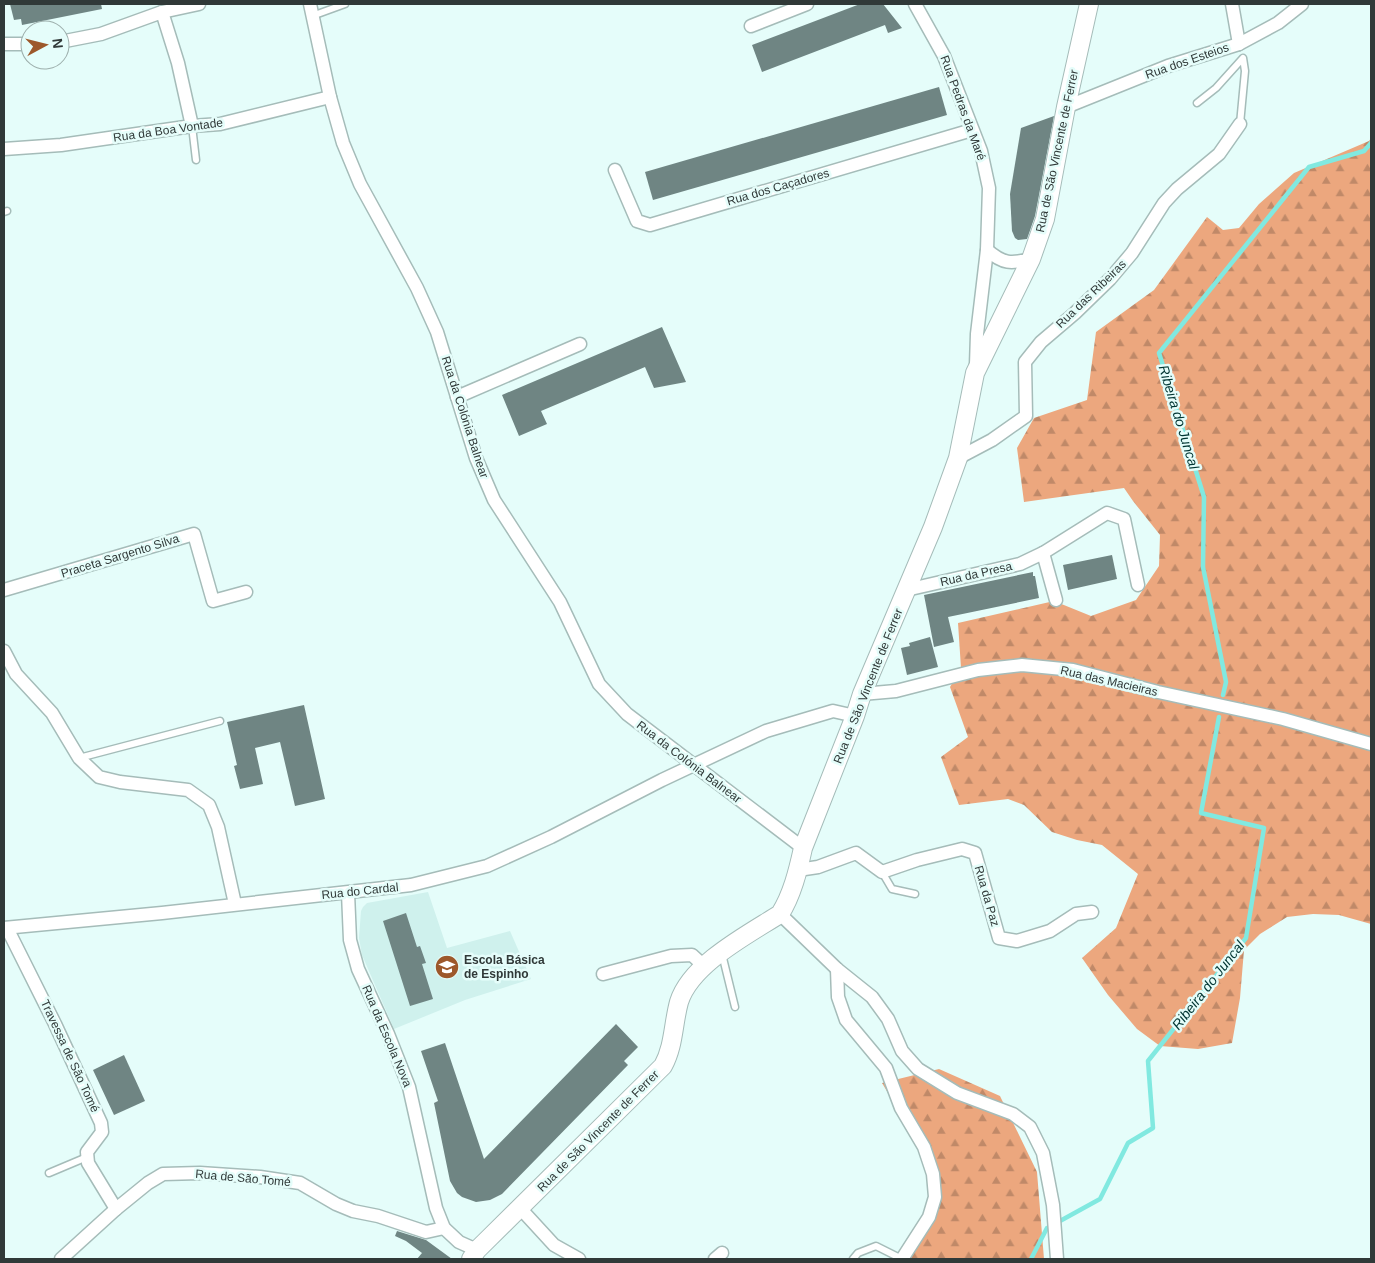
<svg xmlns="http://www.w3.org/2000/svg" width="1375" height="1263" font-family="Arial,sans-serif">
  <style>
    .built { fill: #cff1ed }
    .forest { fill: url(#forest-firs) }
    .lines { fill: none; stroke-linecap: round; stroke-linejoin: round }
    .stream { stroke: #81e9e0; stroke-width: 4.5 }
    .building { fill: #6f8583 }
    .lane-casing { stroke: #a5bcb9; stroke-width: 9 }
    .street-casing { stroke: #a5bcb9; stroke-width: 15 }
    .secondary-casing { stroke: #a5bcb9; stroke-width: 20 }
    .lane { stroke: #fff; stroke-width: 6 }
    .street { stroke: #fff; stroke-width: 12 }
    .secondary { stroke: #fff; stroke-width: 18 }
    .labels { text-anchor: middle; dominant-baseline: central; stroke-width: 5; stroke-linejoin: round; paint-order: stroke }
    .street-label { font-size: 12px; fill: #303938; stroke: #e5fdfa }
    .poi-label { font-size: 12px; font-weight: bold; fill: #303938; stroke: #e5fdfa; text-anchor: start }
    .water-label { font-size: 14px; font-style: italic; fill: #003532; stroke: #e5fdfa }
  </style>
  <defs>
    <pattern id="forest-firs" width="22" height="20" patternUnits="userSpaceOnUse" patternTransform="scale(1.25)"><rect width="22" height="20" fill="#eca77e"/><path d="M5 1l3.5 6h-7zM16 11l3.5 6h-7z" fill="#c08968"/></pattern>
  </defs>
  <rect width="100%" height="100%" fill="#e5fdfa"/>
  <polygon class="built" points="428,892 447,948 510,931 531,979 465,1000 394,1029 362,955 359,938 361,911 363,907 367,903"/>
  <g class="forest">
    <polygon points="1371,138 1371,924 1339,915 1313,914 1287,917 1260,934 1244,950 1240,998 1232,1043 1198,1049 1160,1046 1137,1029 1108,995 1082,958 1116,928 1138,874 1102,845 1077,840 1052,832 1024,805 1008,799 959,805 941,757 968,737 950,687 961,668 958,623 1054,601 1091,616 1136,600 1159,566 1160,535 1133,501 1124,488 1024,502 1017,448 1034,418 1087,400 1096,332 1154,290 1207,217 1223,230 1239,228 1259,204 1294,173 1369,141"/>
    <polygon points="939,1069 1000,1096 1037,1172 1044,1259 904,1259 936,1190 915,1138 882,1083"/>
  </g>
  <g class="lines">
    <g class="stream">
      <polyline points="1223,695 1226,682 1203,567 1204,497 1159,353 1309,167 1364,151 1371,143"/>
      <polyline points="1060,1221 1100,1199 1128,1143 1153,1128 1148,1061 1246,938 1264,828 1201,813 1219,717"/>
      <polyline points="1031,1259 1047,1228"/>
    </g>
  </g>
  <g class="building">
    <polygon points="10,4 101,4 102,9 22,25 21,19 14,20"/>
    <polygon points="860,4 883,4 902,28 888,33 885,25 762,72 752,45"/>
    <polygon points="939,87 947,115 653,200 645,172"/>
    <polygon points="1054,116 1035,216 1027,239 1018,240 1015,238 1012,231 1010,194 1021,128"/>
    <polygon points="662,327 686,382 654,388 645,367 541,411 547,424 519,436 502,395"/>
    <polygon points="1112,555 1117,579 1068,590 1063,565"/>
    <polygon points="1033,572 1033,576 1035,576 1039,598 948,617 954,642 934,647 924,595"/>
    <polygon points="930,637 938,667 907,675 901,648 910,646 909,643"/>
    <polygon points="304,705 325,799 295,806 280,742 255,748 263,784 240,789 234,766 237,765 227,722"/>
    <polygon points="406,913 417,947 420,946 426,963 422,964 433,999 410,1006 383,921"/>
    <polygon points="616,1024 638,1047 624,1061 628,1065 502,1194 490,1200 476,1202 462,1197 457,1193 450,1181 434,1103 438,1101 421,1051 445,1043 484,1159"/>
    <polygon points="124,1055 145,1101 114,1115 93,1070"/>
    <polygon points="397,1231 426,1240 452,1259 417,1259 422,1253 406,1241 395,1236"/>
  </g>
  <g class="lines">
    <g class="lane-casing">
      <g id="lane">
        <polyline points="312,16 345,4"/>
        <polyline points="1197,103 1216,88 1243,58 1245,71 1240,124"/>
        <polyline points="192,126 196,160"/>
        <polyline points="4,212 7,211"/>
        <polyline points="79,758 220,721"/>
        <polyline points="882,872 892,889 915,894"/>
        <polyline points="722,954 735,1007"/>
        <polyline points="49,1173 87,1157"/>
        <polyline points="853,1259 858,1253 876,1246 902,1259"/>
      </g>
    </g>
    <g class="street-casing">
      <g id="street">
        <polyline points="310,4 330,97 343,143 360,184 417,288 437,332 476,458 494,500 560,602 599,684 627,714 803,848"/>
        <polyline points="915,4 944,56 981,151 989,188 987,250 977,334 976,365"/>
        <polyline points="1232,4 1239,44"/>
        <polyline points="162,12 178,63 192,126"/>
        <polyline points="751,26 807,4"/>
        <polyline points="60,42 101,34 162,12 199,4"/>
        <polyline points="4,44 30,44"/>
        <polyline points="1066,107 1168,66 1239,44 1278,23 1302,4"/>
        <polyline points="4,149 61,145 192,126 220,124 330,97"/>
        <polyline points="615,170 637,221 650,225 972,130"/>
        <path d="M987,250C1003,264 1011,264 1031,259"/>
        <polyline points="457,397 580,344"/>
        <polyline points="958,458 992,440 1026,416 1025,362 1041,342 1075,313 1110,279 1132,253 1164,203 1177,189 1219,154 1240,124"/>
        <polyline points="1043,553 1056,600"/>
        <polyline points="4,590 194,534 213,601 246,592"/>
        <polyline points="906,590 1020,564 1043,553 1107,513 1124,519 1138,585"/>
        <polyline points="4,651 16,674 52,713 79,758 99,777 120,782 188,790 209,805 218,827 235,904"/>
        <polyline points="862,694 896,691 978,670 1022,665 1073,670 1158,692 1283,719 1371,744"/>
        <polyline points="798,870 818,867 856,853 882,872 917,860 962,849 975,853 999,938 1017,941 1050,931 1076,914 1092,912"/>
        <polyline points="348,893 350,940 358,969 388,1034 409,1087 436,1208 444,1228 459,1242 477,1250"/>
        <polyline points="780,914 837,969 872,997 888,1019 902,1051 918,1069 957,1093 1013,1114 1030,1127 1043,1153 1053,1205 1057,1259"/>
        <polyline points="4,928 162,913 411,885 487,866 551,837 662,780 766,731 833,711 855,716"/>
        <polyline points="7,928 55,1024 101,1123 102,1132 87,1152 88,1163 116,1209"/>
        <polyline points="837,969 838,997 846,1020 886,1068 901,1108 924,1147 933,1174 935,1197 929,1217 902,1259"/>
        <polyline points="603,974 671,956 692,955 704,966"/>
        <polyline points="520,1208 554,1245 579,1259"/>
        <polyline points="61,1259 116,1209 148,1183 163,1174 200,1173 260,1177 300,1183 336,1204 353,1211 378,1216 426,1232 444,1228"/>
        <polyline points="715,1259 722,1253"/>
      </g>
    </g>
    <g class="secondary-casing">
      <path id="secondary" d="M471,1259L477,1250L663,1066C674,1046 673,1024 679,1002C691,964 747,935 780,914C792,895 798,871 803,848L855,716L862,694L933,527L958,458L975,373L1031,259L1045,219L1066,107L1089,4"/>
    </g>
    <use href="#lane" class="lane"/>
    <use href="#street" class="street"/>
    <use href="#secondary" class="secondary"/>
  </g>
  <defs>
    <g id="school-disc" transform="scale(1.25)"><circle r="9.5" fill="#9d582b" stroke="#e5fdfa"/><path d="M0-5L7-2L0 1L-7-2ZM-4 1L0 2.5L4 1V4Q0 6-4 4Z" fill="#fff"/></g>
  </defs>
  <g fill-rule="evenodd">
    <use href="#school-disc" x="447" y="967"/>
  </g>
  <g class="labels">
    <g class="street-label">
      <text transform="translate(1187 61) rotate(-19)">Rua dos Esteios</text>
      <text transform="translate(963 108) rotate(70)">Rua Pedras da Maré</text>
      <text transform="translate(168 130) rotate(-8)">Rua da Boa Vontade</text>
      <text transform="translate(1057 151) rotate(-78)">Rua de São Vincente de Ferrer</text>
      <text transform="translate(778 187) rotate(-16)">Rua dos Caçadores</text>
      <text transform="translate(1091 294) rotate(-44)">Rua das Ribeiras</text>
      <text transform="translate(465 417) rotate(72)">Rua da Colónia Balnear</text>
      <text transform="translate(120 556) rotate(-17)">Praceta Sargento Silva</text>
      <text transform="translate(976 574) rotate(-13)">Rua da Presa</text>
      <text transform="translate(1109 681) rotate(13)">Rua das Macieiras</text>
      <text transform="translate(868 686) rotate(-68)">Rua de São Vincente de Ferrer</text>
      <text transform="translate(689 762) rotate(37)">Rua da Colónia Balnear</text>
      <text transform="translate(360 891) rotate(-6)">Rua do Cardal</text>
      <text transform="translate(987 896) rotate(74)">Rua da Paz</text>
      <text transform="translate(387 1036) rotate(67)">Rua da Escola Nova</text>
      <text transform="translate(70 1056) rotate(65)">Travessa de São Tomé</text>
      <text transform="translate(598 1131) rotate(-45)">Rua de São Vincente de Ferrer</text>
      <text transform="translate(243 1178) rotate(5)">Rua de São Tomé</text>
    </g>
    <g class="poi-label">
      <text x="464" y="960">Escola Básica<tspan x="464" dy="14">de Espinho</tspan></text>
    </g>
    <g class="water-label">
      <text transform="translate(1179 417) rotate(73)">Ribeira do Juncal</text>
      <text transform="translate(1208 985) rotate(-52)">Ribeira do Juncal</text>
    </g>
  </g>
  <rect width="1375" height="1263" fill="none" stroke="#303938" stroke-width="10"/>
  <g transform="translate(45 45) rotate(83)"><circle r="24" fill="#e5fdfa" stroke="#9dafac"/>
  <path d="M0-4L9 19L0 12L-9 19Z" fill="#9d582b"/>
  <text y="-8" font-size="14" font-weight="bold" text-anchor="middle" fill="#303938">N</text>
  </g>
</svg>
